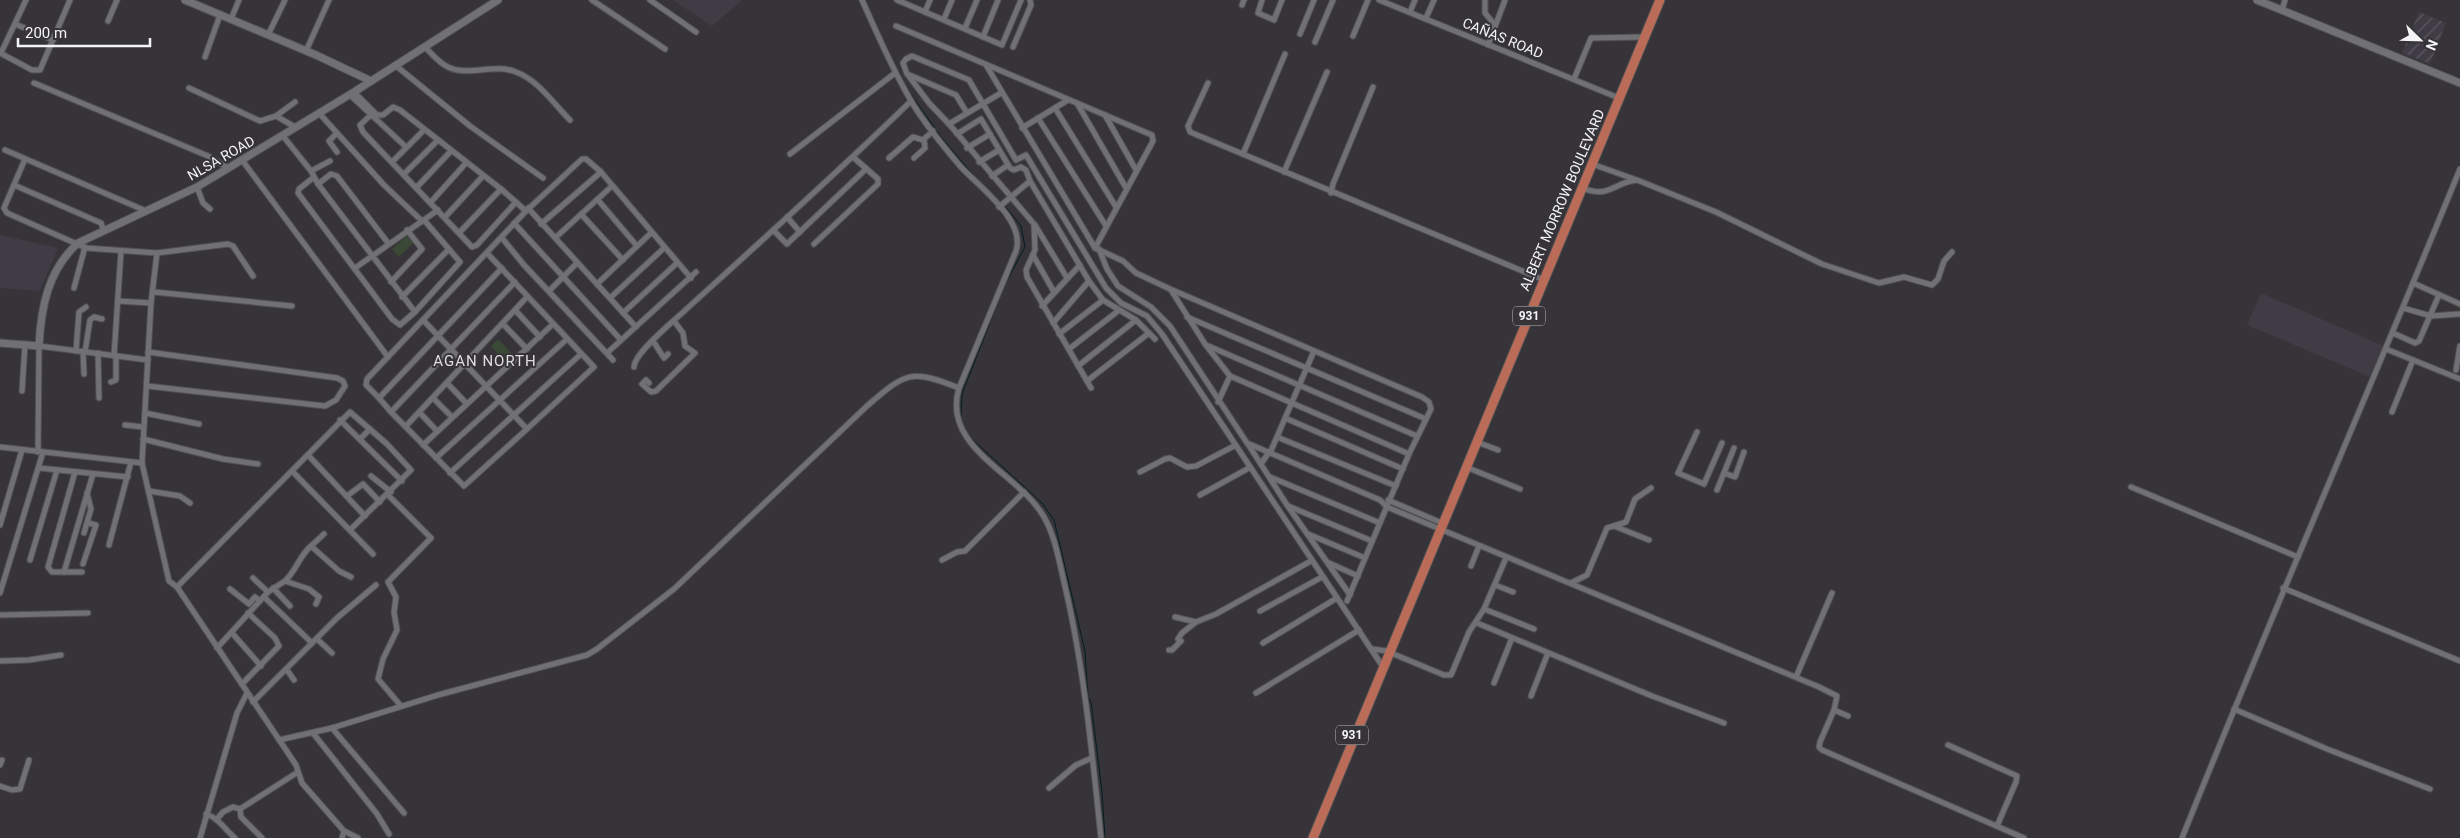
<svg xmlns="http://www.w3.org/2000/svg" width="2460" height="838" font-family="Roboto,sans-serif">
  <style>
    .built { fill: #3f3c45 }
    .industrial { fill: url(#industrial-furrows) }
    .grass { fill: #3a4836 }
    .lines { fill: none; stroke-linecap: round; stroke-linejoin: round }
    .stream { stroke: #021e23; stroke-width: 1 }
    .street-casing { stroke: #515052; stroke-width: 7 }
    .secondary-casing { stroke: #515052; stroke-width: 9 }
    .highway-casing { stroke: #515052; stroke-width: 11 }
    .street { stroke: #717074; stroke-width: 5 }
    .secondary { stroke: #717074; stroke-width: 7 }
    .highway { stroke: #ba6c59; stroke-width: 9 }
    .labels { text-anchor: middle; dominant-baseline: central; stroke-width: 4; stroke-linejoin: round; paint-order: stroke }
    .shield { fill: #363438; stroke: #bbbabc; stroke-width: 1 }
    .shield-label { font-size: 12px; font-weight: bold; fill: #f4f3f5 }
    .street-label { font-size: 14px; fill: #f4f3f5; stroke: #363438 }
    .neighbourhood-label { font-size: 15px; letter-spacing: 1px; fill: #dfdde1; stroke: #363438 }
  </style>
  <defs>
    <pattern id="industrial-furrows" width="10" height="10" patternUnits="userSpaceOnUse" patternTransform="scale(1.25)"><rect width="10" height="10" fill="#3f3c45"/><path d="M-1 1l2-2M0 10L10 0M9 11l2-2" fill="none" stroke="#5b5960"/></pattern>
  </defs>
  <rect width="100%" height="100%" fill="#363438"/>
  <g class="built">
    <polygon points="673,0 742,0 712,26"/>
    <polygon points="0,235 58,248 40,291 0,288"/>
    <polygon points="2261,293 2384,346 2370,377 2247,325"/>
  </g>
  <polygon class="industrial" points="2419,12 2446,23 2430,64 2402,53"/>
  <g class="grass">
    <polygon points="407,236 413,243 399,257 392,249"/>
    <polygon points="498,339 511,353 504,360 491,346"/>
  </g>
  <g class="lines">
    <g class="stream">
      <polyline points="893,62 900,76"/>
      <polyline points="908,90 941,137 974,176"/>
      <polyline points="995,197 1001,203"/>
      <polyline points="961,416 962,394 1005,284 1025,247 1021,226 1004,205"/>
      <polyline points="972,439 1042,503 1054,520 1085,651 1088,697 1091,702 1102,792 1105,838"/>
    </g>
    <g class="street-casing">
      <g id="street">
        <polyline points="592,0 665,49"/>
        <polyline points="650,0 696,32"/>
        <path d="M862,0C877,33 891,67 910,99C922,121 944,147 960,166C979,187 1026,220 1016,251L959,388C941,448 1019,473 1044,517C1055,536 1059,561 1064,582C1084,666 1092,753 1101,838"/>
        <polyline points="897,0 1002,45 1021,0"/>
        <polyline points="1262,0 1258,13 1274,20 1282,0"/>
        <polyline points="1379,0 1619,98"/>
        <polyline points="1485,0 1485,13 1495,25"/>
        <polyline points="1242,5 1244,0"/>
        <polyline points="2282,10 2285,0"/>
        <polyline points="925,12 930,0"/>
        <polyline points="1410,12 1415,0"/>
        <polyline points="1426,18 1434,0"/>
        <polyline points="231,19 239,0"/>
        <polyline points="944,19 952,0"/>
        <polyline points="108,21 117,0"/>
        <polyline points="15,24 53,40"/>
        <polyline points="896,26 1152,135 1153,141 1095,248"/>
        <polyline points="965,28 977,0"/>
        <polyline points="1300,34 1314,0"/>
        <polyline points="268,35 285,0"/>
        <polyline points="1353,36 1368,0"/>
        <polyline points="983,37 998,0"/>
        <polyline points="1315,42 1333,0"/>
        <polyline points="1488,45 1505,0"/>
        <path d="M425,47C432,54 439,63 448,67C468,77 495,63 516,72C538,80 554,104 570,120"/>
        <polyline points="1013,47 1031,5 1030,0"/>
        <polyline points="306,51 329,0"/>
        <polyline points="0,53 32,70 40,70 70,0"/>
        <polyline points="1,53 26,0"/>
        <polyline points="205,57 220,15"/>
        <polyline points="395,65 470,126 543,178"/>
        <polyline points="986,65 1095,248 1123,261 1136,273 1170,289 1422,397 1429,402 1431,409 1409,454 1347,601"/>
        <polyline points="908,75 929,103 949,124"/>
        <polyline points="1574,79 1591,38 1645,37"/>
        <polyline points="34,83 208,156 228,168"/>
        <polyline points="1208,83 1188,126 1190,132 1544,280"/>
        <polyline points="189,88 260,121 276,116 295,102"/>
        <polyline points="354,92 377,115 383,115 393,107 400,110 501,189 526,211 367,379 366,385 379,398"/>
        <polyline points="1001,93 949,124 1034,224 1035,250 1026,270 1027,277 1091,388"/>
        <polyline points="350,95 406,147"/>
        <polyline points="1077,103 1126,188"/>
        <polyline points="1055,108 1116,207"/>
        <polyline points="374,112 360,125 363,132 472,247 477,245 516,202"/>
        <polyline points="319,113 384,185 422,221"/>
        <polyline points="967,113 956,95 907,74 903,63 906,59 912,56 969,80 1016,160 1026,155 1106,288 1121,303 1147,316 1162,334 1381,664"/>
        <polyline points="1105,115 1136,170"/>
        <polyline points="276,116 295,127"/>
        <polyline points="1038,118 1106,226"/>
        <polyline points="1022,128 1068,100"/>
        <polyline points="337,133 329,141 337,152"/>
        <polyline points="957,134 981,119 1010,168 1014,170 1021,167 1026,170 1030,181 1089,281 1103,300 1136,320 1155,339"/>
        <polyline points="283,136 311,171 318,184 415,312 400,325 392,319 298,193 299,189 314,177"/>
        <polyline points="967,148 990,134"/>
        <polyline points="5,150 146,211"/>
        <polyline points="790,154 895,73"/>
        <polyline points="1243,154 1285,54"/>
        <polyline points="889,158 913,137 923,140"/>
        <polyline points="914,158 925,148 924,139 933,131"/>
        <polyline points="25,159 4,208 7,213 86,248 157,253 228,244 233,246 253,276"/>
        <polyline points="242,160 388,357"/>
        <polyline points="392,162 424,130"/>
        <polyline points="979,162 999,150"/>
        <polyline points="1592,164 1634,179"/>
        <polyline points="311,171 330,161"/>
        <polyline points="1284,172 1327,72"/>
        <polyline points="404,174 438,140"/>
        <polyline points="992,176 1008,165"/>
        <polyline points="318,184 331,174 337,176 388,243"/>
        <polyline points="14,185 101,223 104,231"/>
        <polyline points="197,187 203,203 210,209"/>
        <polyline points="416,188 451,151"/>
        <path d="M1582,188C1610,199 1614,182 1637,180L1716,212L1822,264L1879,283L1904,277L1932,285L1938,279L1944,261L1952,252"/>
        <polyline points="1331,193 1333,184 1373,87"/>
        <polyline points="598,200 637,246"/>
        <polyline points="431,202 466,163"/>
        <polyline points="999,207 1030,181"/>
        <polyline points="528,208 636,327"/>
        <polyline points="526,211 582,159 586,159 601,172 691,278"/>
        <polyline points="581,214 623,260"/>
        <polyline points="445,217 483,176"/>
        <polyline points="787,217 800,232"/>
        <polyline points="514,223 621,340"/>
        <polyline points="541,224 601,172"/>
        <polyline points="1035,225 1067,278"/>
        <polyline points="773,230 787,244 866,169"/>
        <polyline points="459,233 501,189"/>
        <polyline points="502,238 524,265 613,360"/>
        <polyline points="555,238 612,186"/>
        <polyline points="814,244 878,184 878,179 853,157"/>
        <polyline points="1099,249 1107,269 1118,286 1151,307 1170,326 1247,443 1380,500 1387,507 1819,687 1837,696 1834,710 1848,716"/>
        <polyline points="157,253 151,303 142,463 169,581 177,587 296,765 302,783 344,831 358,838"/>
        <polyline points="1033,255 1054,292"/>
        <polyline points="355,268 438,210"/>
        <polyline points="502,268 379,398 391,412 515,282"/>
        <polyline points="391,282 422,249 407,230"/>
        <polyline points="2413,283 2460,304"/>
        <polyline points="597,284 651,233"/>
        <polyline points="74,288 85,247"/>
        <polyline points="1171,290 1205,344 1230,376 1409,454"/>
        <polyline points="549,291 577,263"/>
        <polyline points="154,292 292,306"/>
        <polyline points="402,297 449,249"/>
        <polyline points="610,298 664,248"/>
        <polyline points="118,301 151,303"/>
        <polyline points="1042,306 1080,265"/>
        <polyline points="2403,308 2431,316 2459,314"/>
        <polyline points="515,310 540,337"/>
        <polyline points="415,312 460,262 424,220"/>
        <polyline points="623,313 677,263"/>
        <polyline points="1187,317 1426,419"/>
        <polyline points="423,320 527,429 594,367 487,253"/>
        <polyline points="1053,323 1089,281"/>
        <polyline points="503,324 527,349"/>
        <polyline points="2393,333 2415,343 2419,341 2439,295"/>
        <polyline points="1059,334 1103,300"/>
        <polyline points="653,341 664,358 668,354"/>
        <polyline points="1206,345 1417,436"/>
        <polyline points="1069,349 1118,311"/>
        <polyline points="2386,349 2413,360 2392,412"/>
        <polyline points="76,351 79,312 86,307"/>
        <polyline points="83,352 84,374"/>
        <polyline points="85,352 90,320 94,317 102,319"/>
        <polyline points="98,353 99,398"/>
        <polyline points="607,353 696,272"/>
        <polyline points="114,356 121,251"/>
        <polyline points="2413,360 2460,379"/>
        <polyline points="1078,366 1136,320"/>
        <path d="M634,367C634,354 670,324 681,314C758,244 836,174 911,101"/>
        <polyline points="2456,370 2460,346"/>
        <polyline points="1087,381 1149,333"/>
        <polyline points="111,382 116,380 116,356"/>
        <polyline points="447,383 467,404"/>
        <polyline points="649,383 646,380 642,384 651,392 656,391 695,353 685,346 683,333 674,321"/>
        <polyline points="147,386 325,406 336,400 345,386 343,381 337,378 148,352"/>
        <polyline points="22,391 25,344"/>
        <polyline points="433,398 452,417"/>
        <polyline points="1218,402 1230,376"/>
        <polyline points="391,412 464,486 527,429"/>
        <polyline points="145,413 199,424"/>
        <polyline points="420,413 437,431"/>
        <polyline points="1285,418 1403,469"/>
        <polyline points="340,420 402,481"/>
        <polyline points="125,425 143,427"/>
        <polyline points="406,426 527,297"/>
        <polyline points="1697,432 1678,473 1704,484 1722,443"/>
        <polyline points="1277,437 1396,486"/>
        <polyline points="143,439 223,459 258,464"/>
        <polyline points="360,439 370,429"/>
        <polyline points="1477,442 1498,450"/>
        <polyline points="1248,444 1287,505 1350,595"/>
        <polyline points="423,445 553,324"/>
        <polyline points="0,447 142,463"/>
        <polyline points="38,452 39,346 148,360"/>
        <polyline points="1270,453 1314,351"/>
        <polyline points="308,455 365,516"/>
        <polyline points="436,458 567,339"/>
        <polyline points="1261,464 1269,452"/>
        <polyline points="1466,467 1520,489"/>
        <polyline points="39,468 128,477"/>
        <polyline points="292,471 373,554"/>
        <polyline points="75,472 48,567 52,572 82,572"/>
        <polyline points="1140,472 1165,459 1170,458 1187,467 1196,466 1234,446"/>
        <polyline points="450,473 581,354"/>
        <polyline points="1724,473 1735,477 1744,452"/>
        <polyline points="371,476 391,492"/>
        <polyline points="1270,477 1380,523"/>
        <polyline points="2131,487 2298,557"/>
        <polyline points="1717,490 1734,448"/>
        <polyline points="149,491 180,496 190,503"/>
        <polyline points="388,495 431,538 388,582 396,597 394,612 397,630 383,659 378,679 401,706"/>
        <polyline points="1200,495 1249,468"/>
        <polyline points="347,496 363,484 380,502"/>
        <polyline points="1388,500 1442,523"/>
        <polyline points="1288,506 1372,541"/>
        <polyline points="0,525 22,450"/>
        <polyline points="1614,526 1649,540"/>
        <polyline points="84,533 91,509 87,493"/>
        <polyline points="1308,534 1365,558"/>
        <polyline points="109,545 131,462"/>
        <polyline points="311,546 324,534"/>
        <polyline points="30,560 57,470"/>
        <polyline points="942,560 957,552 965,551 1024,492"/>
        <polyline points="1329,563 1358,576"/>
        <polyline points="83,564 96,525 88,523"/>
        <polyline points="1471,566 1479,546"/>
        <polyline points="64,572 93,474"/>
        <polyline points="253,578 268,592"/>
        <path d="M285,581C297,570 299,556 311,546L339,571L351,577"/>
        <polyline points="1571,583 1587,575 1607,528 1626,522 1635,499 1651,488"/>
        <polyline points="1495,585 1513,592"/>
        <polyline points="177,587 350,412 387,444 411,470 350,530"/>
        <polyline points="273,588 290,606"/>
        <polyline points="2283,588 2460,661"/>
        <polyline points="230,589 249,604 255,597 260,601"/>
        <polyline points="0,593 43,452"/>
        <polyline points="264,597 312,643"/>
        <polyline points="1484,609 1534,629"/>
        <polyline points="1260,611 1322,577"/>
        <polyline points="0,615 88,613"/>
        <polyline points="1175,617 1196,622"/>
        <polyline points="1477,623 1652,696 1724,723"/>
        <polyline points="232,633 261,666"/>
        <polyline points="317,639 332,653"/>
        <polyline points="1263,643 1337,598"/>
        <polyline points="217,648 268,592 285,581 309,589 319,597 316,604"/>
        <polyline points="1372,649 1387,651"/>
        <polyline points="1169,650 1172,650 1181,641 1178,639 1182,633 1196,622 1216,614 1311,561"/>
        <polyline points="1391,653 1444,675 1451,675 1469,632 1484,609 1506,558"/>
        <polyline points="0,661 29,660 61,655"/>
        <polyline points="287,670 294,680"/>
        <polyline points="1796,677 1832,593"/>
        <polyline points="1494,683 1512,638"/>
        <polyline points="242,684 279,646 275,638 248,613"/>
        <polyline points="1256,693 1359,630"/>
        <polyline points="1531,696 1548,653"/>
        <polyline points="253,702 337,618 376,585"/>
        <polyline points="2234,709 2327,749 2430,789"/>
        <polyline points="1834,710 1820,742 1819,747 1822,750 2024,838"/>
        <path d="M332,728L438,695L587,655L597,649L674,589L867,406C906,372 911,369 959,388"/>
        <polyline points="313,733 377,814 389,834"/>
        <polyline points="279,740 332,728 404,813"/>
        <polyline points="1948,745 2017,776 2016,782 1997,826"/>
        <polyline points="0,765 2,760"/>
        <polyline points="0,786 12,790 20,789 29,760"/>
        <polyline points="1049,788 1076,765 1092,758"/>
        <path d="M206,814C220,819 224,829 235,838"/>
        <polyline points="217,819 223,812 233,807 240,809"/>
        <polyline points="200,838 237,713 247,693"/>
        <polyline points="262,838 241,817 240,809 298,772"/>
        <polyline points="342,838 344,831"/>
        <path d="M2182,838C2272,613 2369,392 2460,169"/>
      </g>
    </g>
    <g class="secondary-casing">
      <g id="secondary">
        <polyline points="185,0 316,55 371,81"/>
        <polyline points="2257,0 2460,83"/>
        <path d="M0,343L39,346C41,307 48,270 78,243L197,187L354,92L498,0"/>
      </g>
    </g>
    <g class="highway-casing">
      <polyline id="highway" points="1313,838 1660,0"/>
    </g>
    <use href="#street" class="street"/>
    <use href="#secondary" class="secondary"/>
    <use href="#highway" class="highway"/>
  </g>
  <g class="labels">
    <g class="shield">
      <rect x="1513" y="306.5" width="32" height="19" rx="4"/>
      <rect x="1336" y="725.5" width="32" height="19" rx="4"/>
    </g>
    <g class="shield-label">
      <text x="1529" y="316">931</text>
      <text x="1352" y="735">931</text>
    </g>
    <g class="street-label">
      <text transform="translate(1503 38) rotate(22)">CAÑAS ROAD</text>
      <text transform="translate(221 158) rotate(-30)">NLSA ROAD</text>
      <text transform="translate(1562 200) rotate(-67)">ALBERT MORROW BOULEVARD</text>
    </g>
    <g class="neighbourhood-label">
      <text x="485" y="361">AGAN NORTH</text>
    </g>
  </g>
  <g transform="translate(2420 40) rotate(113)" stroke="#363438" stroke-width="4" paint-order="stroke">
  <path d="M0-4L9 19L0 12L-9 19Z" fill="#f4f3f5"/>
  <text y="-8" font-size="14" font-weight="bold" text-anchor="middle" fill="#f4f3f5">N</text>
  </g>
  <path d="M18 38v8h132v-8" fill="none" stroke="#f4f3f5" stroke-width="2.5"/>
  <text x="25" y="38" font-size="15" fill="#f4f3f5" stroke="#363438" stroke-width="4" paint-order="stroke">200 m</text>
</svg>
